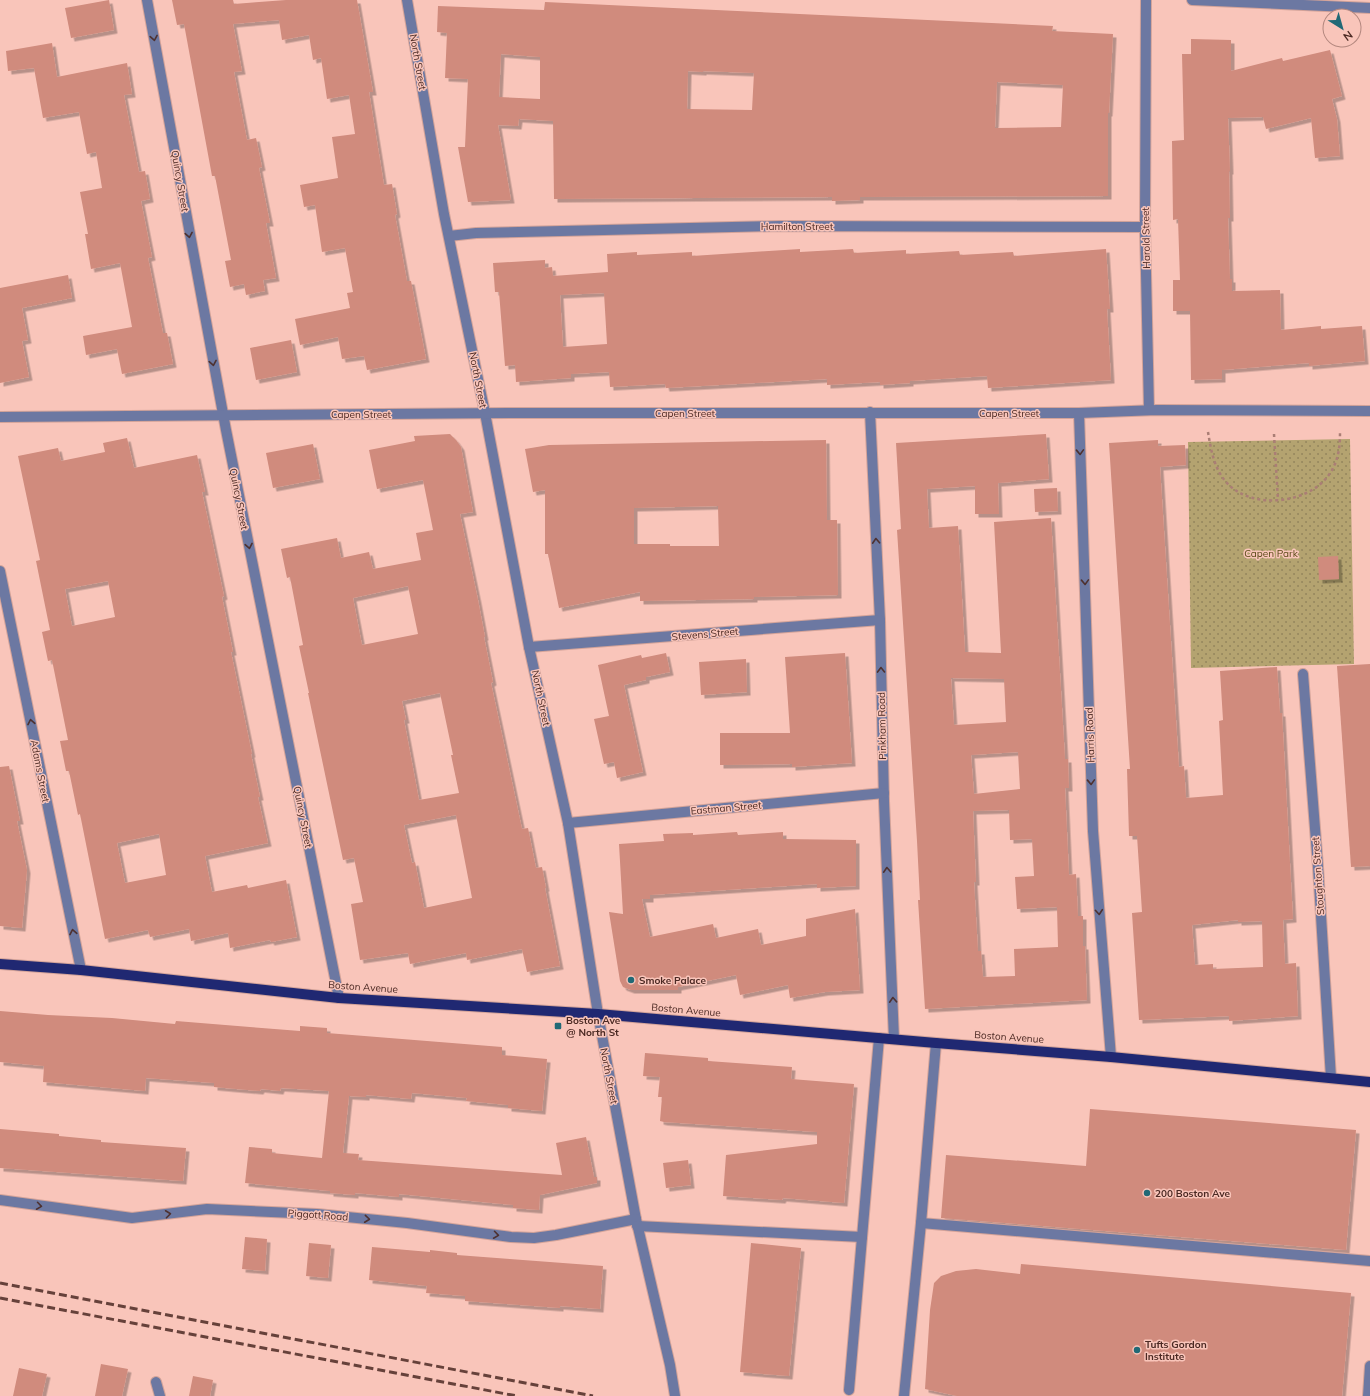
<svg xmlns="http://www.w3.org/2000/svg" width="1370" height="1396" font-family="Mulish,sans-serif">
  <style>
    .park { fill: url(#park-dots) }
    .building { fill: #d08b7d; fill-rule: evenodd; filter: url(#shadow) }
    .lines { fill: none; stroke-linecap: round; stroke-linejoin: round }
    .minor-casing { stroke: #d3a399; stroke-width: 12 }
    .major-casing { stroke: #d3a399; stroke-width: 12 }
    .path { stroke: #aa7e75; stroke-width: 2.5; stroke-dasharray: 3 3; stroke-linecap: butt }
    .minor { stroke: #6c78a2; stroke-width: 10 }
    .major { stroke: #202872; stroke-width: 10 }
    .rail { stroke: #66413a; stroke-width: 3; stroke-dasharray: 8 4; stroke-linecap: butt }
    .oneway { stroke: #4e3130 }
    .poi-dot { fill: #216976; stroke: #f9c5ba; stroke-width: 1.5 }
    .labels { text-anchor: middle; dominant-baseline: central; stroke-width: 3; stroke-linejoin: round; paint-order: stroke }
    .street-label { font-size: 10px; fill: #4b2923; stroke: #f9c5ba }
    .park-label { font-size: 10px; fill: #564713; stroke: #f9c5ba }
    .poi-label { font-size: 10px; font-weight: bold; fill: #4b2923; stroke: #f9c5ba; text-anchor: start }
  </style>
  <defs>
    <pattern id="park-dots" width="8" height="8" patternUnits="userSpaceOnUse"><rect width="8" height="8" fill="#b4a370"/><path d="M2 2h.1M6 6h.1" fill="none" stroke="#94855c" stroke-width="1.8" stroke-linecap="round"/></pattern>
    <filter id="shadow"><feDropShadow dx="3.5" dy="3.5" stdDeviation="0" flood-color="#0004"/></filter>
  </defs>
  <rect width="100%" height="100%" fill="#f9c5ba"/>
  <polygon class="park" points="1350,439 1354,664 1191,668 1188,442"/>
  <g class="building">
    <polygon points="109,0 114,30 71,38 65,8"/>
    <polygon points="172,0 233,0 234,4 286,0 357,0 373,92 369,92 384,185 392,184 397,214 395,215 407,281 411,281 426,359 367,370 364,356 342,359 338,337 300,345 295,319 350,308 347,293 353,292 345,248 322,252 315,205 304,207 300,185 338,178 332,137 355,134 349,95 327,99 321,58 313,60 309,35 282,40 279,20 233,24 242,71 234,72 247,140 256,138 262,167 259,168 270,223 266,223 276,278 263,280 265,291 246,295 244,284 230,287 225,261 231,260 215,176 212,176 184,24 177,25"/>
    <path d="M545,2L1053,26L1052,31L1113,34L1109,113H1108V196L860,197V200L832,201V197L554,199L553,121L519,119L518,126L498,125L511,200L468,202L458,147H465L468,79L445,78L447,33L437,32L438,6L544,10ZM501,54L540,57V99L499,97ZM688,71L703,72V71L754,73L752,110L687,109ZM997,82L1063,85L1061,127L995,128Z"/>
    <polygon points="1191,39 1231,40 1231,71 1282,58 1283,61 1330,50 1342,96 1332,99 1337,119 1340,156 1315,158 1311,118 1266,129 1263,117 1228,118 1230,171 1229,171 1230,218 1228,218 1230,279 1232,279 1232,291 1280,290 1281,330 1321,326 1321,329 1362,326 1365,361 1309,366 1309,363 1222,370 1222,379 1191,380 1190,311 1173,311 1173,280 1180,280 1178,219 1173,220 1172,141 1184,140 1182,54 1191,54"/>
    <polygon points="52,43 57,77 127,63 132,94 124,95 139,172 145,171 150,199 141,201 152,257 148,258 163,333 167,333 173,364 122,374 117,349 86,355 83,336 132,327 120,263 91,269 85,234 88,234 80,192 102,188 96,152 87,154 79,112 43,118 34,68 8,71 6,51"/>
    <path d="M800,249V252L853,249L854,253L906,250V254L959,251L960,255L1013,252L1014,256L1106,249L1110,309H1107L1111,380L988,388L987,376L910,381V383L880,385V382L827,385V379L666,388L665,384L610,387L609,372L571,374V378L516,382L515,365L505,366L499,292H495L493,263L545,260V268L552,267L553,276L608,272L607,254L637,252V255L692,252V256ZM604,293L607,344L563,347L560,295Z"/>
    <polygon points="68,275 72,298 22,308 28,340 22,341 29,377 0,383 0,288"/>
    <polygon points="291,340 297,372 256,380 250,348"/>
    <path d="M450,434L456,440L461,447L473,512L460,514L478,600L485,637H484L493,682L491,683L504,744L522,829L528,828L536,868L542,867L546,888H545L560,966L527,972L522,949L467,960L466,953L410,964L408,953L360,960L351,904L363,902L354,858L343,860L308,693H309L299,646L303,645L290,577L287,578L281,549L337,538L341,558L369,552L373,569L421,560L416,533L433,530L423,480L377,489L369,450L415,441L414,436ZM408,586L418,634L362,645L353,598ZM440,693L453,755H451L459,793L419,800L404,720H406L402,701ZM456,815L472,898L424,908L415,862L412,863L404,825Z"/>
    <path d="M1046,434L1049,479L998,483L999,514H975V486L927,489L929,528L958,526L965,652L1001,653L994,522L1051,518L1065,759H1068L1069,788H1065L1069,875L1076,874L1078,916H1083V946H1085L1087,1000L925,1009L918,900H920L917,841L897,530L901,529L896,443ZM951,678L1004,679L1006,722L954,725ZM1018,752L1020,789L974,794L971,755ZM1009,810L1010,840L1032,839L1034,876L1015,877L1017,909L1057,907L1058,947L1014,949L1015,976L983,977L981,951H978L974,882H976L973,811Z"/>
    <path d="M127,438L134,468L197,455L205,492H202L224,596L222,597L233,652H231L252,754H251L260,797H258L268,843L205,856L212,892L247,885L248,888L286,880L297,937L271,942L270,940L230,948L228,933L191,941L189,929L150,937L148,930L105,939L80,814L78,815L69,771H66L60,741L68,740L52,660L48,661L42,632L50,630L36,561L40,560L18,456L58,448L61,461L105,452L103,443ZM108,581L115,617L72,626L65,589ZM159,834L166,875L125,883L117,843Z"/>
    <path d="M826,440L827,520H837L838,595L754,597V599L640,601V592L559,608L548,554H545V490L533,492L525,449L549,445ZM718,506L719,546H670V544H634V508Z"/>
    <path d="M1158,440V446L1185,445L1186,465L1160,467L1179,767L1184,766L1186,798L1223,795L1219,721L1223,720L1220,671L1277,667L1280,713H1282L1293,919L1283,920L1285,964L1296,963L1298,1016L1229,1021V1016L1139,1020L1132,913L1142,912L1137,836H1129L1127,769H1130L1109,443ZM1238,920V922L1262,921L1263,967L1213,969V964L1195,965L1192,925Z"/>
    <polygon points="313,444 320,479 273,488 266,453"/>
    <polygon points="1057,488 1058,511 1035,512 1034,489"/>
    <polygon points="1338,556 1339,579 1319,580 1318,557"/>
    <polygon points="666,653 670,672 646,677 646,680 624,685 643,772 617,778 614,762 604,764 594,719 609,716 598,665 641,655 642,658"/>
    <polygon points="845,653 852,763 792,767 792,764 720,765 720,733 790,733 785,657"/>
    <polygon points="746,659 747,692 701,695 699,662"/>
    <polygon points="1370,664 1370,866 1351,867 1337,666"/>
    <polygon points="9,766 20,821 17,821 27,870 22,928 0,926 0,767"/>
    <polygon points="737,832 738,835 783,832 783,839 856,840 856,886 817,888 817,884 650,895 650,899 642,899 650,937 713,924 716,938 758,929 761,945 806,936 806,919 855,909 860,990 825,992 790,998 788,985 740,995 736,975 678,987 678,990 631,990 623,987 620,981 609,912 623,914 619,844 664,841 663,834 693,833 693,835"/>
    <polygon points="0,1011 48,1015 112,1018 175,1024 176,1021 300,1031 300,1026 327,1028 327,1033 502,1047 502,1055 547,1059 542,1111 508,1108 508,1105 466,1101 467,1098 412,1093 411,1099 366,1095 366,1097 349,1096 343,1153 359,1154 358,1160 562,1175 556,1143 586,1137 594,1177 597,1177 597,1183 540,1195 539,1210 513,1208 513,1205 399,1194 399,1197 355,1193 355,1195 330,1193 330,1191 245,1183 249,1147 272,1149 272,1153 322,1158 329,1091 281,1088 280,1091 261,1089 260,1091 214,1087 214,1083 146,1078 145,1091 43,1082 44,1066 0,1062"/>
    <polygon points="645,1053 708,1058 708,1061 792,1067 791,1079 854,1084 844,1203 783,1198 782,1200 723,1196 726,1155 817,1144 817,1132 664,1122 660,1121 662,1097 658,1097 660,1077 643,1076"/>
    <polygon points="1090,1109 1356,1130 1346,1250 941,1218 946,1155 1086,1166"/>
    <polygon points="0,1129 59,1134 59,1136 101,1140 101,1142 186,1148 183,1181 0,1168"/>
    <polygon points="688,1160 691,1185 666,1188 663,1163"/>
    <polygon points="245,1237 267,1239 265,1271 242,1269"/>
    <polygon points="309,1243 331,1245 328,1278 306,1276"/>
    <polygon points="751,1243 801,1248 789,1376 740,1372"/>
    <polygon points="372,1247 430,1252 430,1250 457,1253 457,1255 603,1266 600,1309 560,1306 560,1308 465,1301 465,1296 426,1293 427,1286 369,1280"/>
    <polygon points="1021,1264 1351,1293 1342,1396 957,1396 925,1389 930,1310 934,1283 941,1276 956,1271 976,1269 1020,1274"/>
    <polygon points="101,1364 128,1369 122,1396 95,1396"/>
    <polygon points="19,1368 47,1374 42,1396 13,1396"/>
    <polygon points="193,1376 213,1380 210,1396 189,1396"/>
  </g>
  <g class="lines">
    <g class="minor-casing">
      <g id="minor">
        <polyline points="147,0 226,430 339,998"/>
        <polyline points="407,0 444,214 485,413 529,647 568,823 598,1014 636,1219 670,1365 675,1396"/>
        <polyline points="1146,0 1145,227 1149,410"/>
        <polyline points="1192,0 1370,8"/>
        <polyline points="449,236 476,233 780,226 1145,227"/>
        <polyline points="870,412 880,620 884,801 894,1039"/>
        <polyline points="1079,413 1093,831 1111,1057"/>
        <polyline points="0,417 508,413 1079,413 1157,410 1370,411"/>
        <polyline points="0,571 81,970"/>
        <polyline points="529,647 880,620"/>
        <polyline points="1303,674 1318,867 1331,1078"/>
        <polyline points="568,823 884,793"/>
        <polyline points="936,1043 921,1223 1370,1261"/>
        <polyline points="0,1200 132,1218 207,1209 317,1214 407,1223 511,1237 534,1238 556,1235 636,1219"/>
        <polyline points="637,1226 862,1237"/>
        <polyline points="156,1382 160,1396"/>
        <polyline points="849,1390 879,1038"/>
        <polyline points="904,1396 921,1223"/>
        <polyline points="1368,1396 1370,1366"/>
      </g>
    </g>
    <g class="major-casing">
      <polyline id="major" points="0,964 81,970 339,998 598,1014 936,1043 1111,1057 1370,1082"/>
    </g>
    <g class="path">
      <path d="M1208,432C1211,450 1214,469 1227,483C1252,510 1307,504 1328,476C1338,463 1340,448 1340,433"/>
      <polyline points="1274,434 1278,500"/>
    </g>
    <use href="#minor" class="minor"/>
    <use href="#major" class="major"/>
    <g class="rail">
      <polyline points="0,1283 593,1396"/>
      <polyline points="0,1298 517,1396"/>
    </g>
  </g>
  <defs><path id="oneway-chevron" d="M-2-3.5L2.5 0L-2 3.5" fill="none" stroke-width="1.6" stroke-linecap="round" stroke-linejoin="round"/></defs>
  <g class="oneway">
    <use href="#oneway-chevron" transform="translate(154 38) rotate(80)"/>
    <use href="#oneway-chevron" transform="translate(189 235) rotate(80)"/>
    <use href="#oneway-chevron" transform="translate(213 363) rotate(80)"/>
    <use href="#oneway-chevron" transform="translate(1080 452) rotate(88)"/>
    <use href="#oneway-chevron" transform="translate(876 541) rotate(-93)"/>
    <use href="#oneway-chevron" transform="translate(249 546) rotate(79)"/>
    <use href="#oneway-chevron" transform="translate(1085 582) rotate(88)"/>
    <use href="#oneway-chevron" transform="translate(881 670) rotate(-91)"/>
    <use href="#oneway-chevron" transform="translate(31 722) rotate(-101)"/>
    <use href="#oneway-chevron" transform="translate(1091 782) rotate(88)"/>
    <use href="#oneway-chevron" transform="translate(887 870) rotate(-93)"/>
    <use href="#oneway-chevron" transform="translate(1099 912) rotate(85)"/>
    <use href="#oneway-chevron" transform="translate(73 932) rotate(-101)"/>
    <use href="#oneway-chevron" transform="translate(893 1000) rotate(-93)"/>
    <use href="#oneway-chevron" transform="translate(39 1206) rotate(8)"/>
    <use href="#oneway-chevron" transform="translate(168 1214) rotate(-7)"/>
    <use href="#oneway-chevron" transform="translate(367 1219) rotate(6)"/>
    <use href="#oneway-chevron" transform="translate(496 1235) rotate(8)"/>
  </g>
  <g class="poi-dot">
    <circle cx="631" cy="980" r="4"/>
    <rect x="554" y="1022" width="8" height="8" rx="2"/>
    <circle cx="1147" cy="1193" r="4"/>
    <circle cx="1137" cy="1350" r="4"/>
  </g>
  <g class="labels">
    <g class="street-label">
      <text transform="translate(418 62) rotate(80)">North Street</text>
      <text transform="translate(180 181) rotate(80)">Quincy Street</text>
      <text x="797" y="226">Hamilton Street</text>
      <text transform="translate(1146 238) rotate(-91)">Harold Street</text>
      <text transform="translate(478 380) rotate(79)">North Street</text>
      <text x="685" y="413">Capen Street</text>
      <text x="1009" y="413">Capen Street</text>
      <text x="361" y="414">Capen Street</text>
      <text transform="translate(239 499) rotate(79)">Quincy Street</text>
      <text transform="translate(705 634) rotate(-5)">Stevens Street</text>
      <text transform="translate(541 698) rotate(78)">North Street</text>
      <text transform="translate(882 726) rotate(-91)">Pinkham Road</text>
      <text transform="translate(1090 735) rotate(-92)">Harris Road</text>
      <text transform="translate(40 771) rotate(79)">Adams Street</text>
      <text transform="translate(726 808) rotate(-5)">Eastman Street</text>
      <text transform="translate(303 817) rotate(79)">Quincy Street</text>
      <text transform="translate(1318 876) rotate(-94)">Stoughton Street</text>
      <text transform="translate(363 987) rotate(4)">Boston Avenue</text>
      <text transform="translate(686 1010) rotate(5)">Boston Avenue</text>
      <text transform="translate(1009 1037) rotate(4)">Boston Avenue</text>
      <text transform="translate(609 1076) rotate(79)">North Street</text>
      <text transform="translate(318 1215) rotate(4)">Piggott Road</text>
    </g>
    <g class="park-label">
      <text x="1271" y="553">Capen Park</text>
    </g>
    <g class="poi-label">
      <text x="639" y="980">Smoke Palace</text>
      <text x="566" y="1020">Boston Ave<tspan x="566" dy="12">@ North St</tspan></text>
      <text x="1155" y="1193">200 Boston Ave</text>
      <text x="1145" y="1344">Tufts Gordon<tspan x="1145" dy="12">Institute</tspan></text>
    </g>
  </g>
  <g transform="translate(1342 28) rotate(143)"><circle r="19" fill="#f9c5ba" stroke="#b3877e"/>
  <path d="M0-3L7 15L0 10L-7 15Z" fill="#216976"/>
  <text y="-6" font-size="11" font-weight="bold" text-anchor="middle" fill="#4b2923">N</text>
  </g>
</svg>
